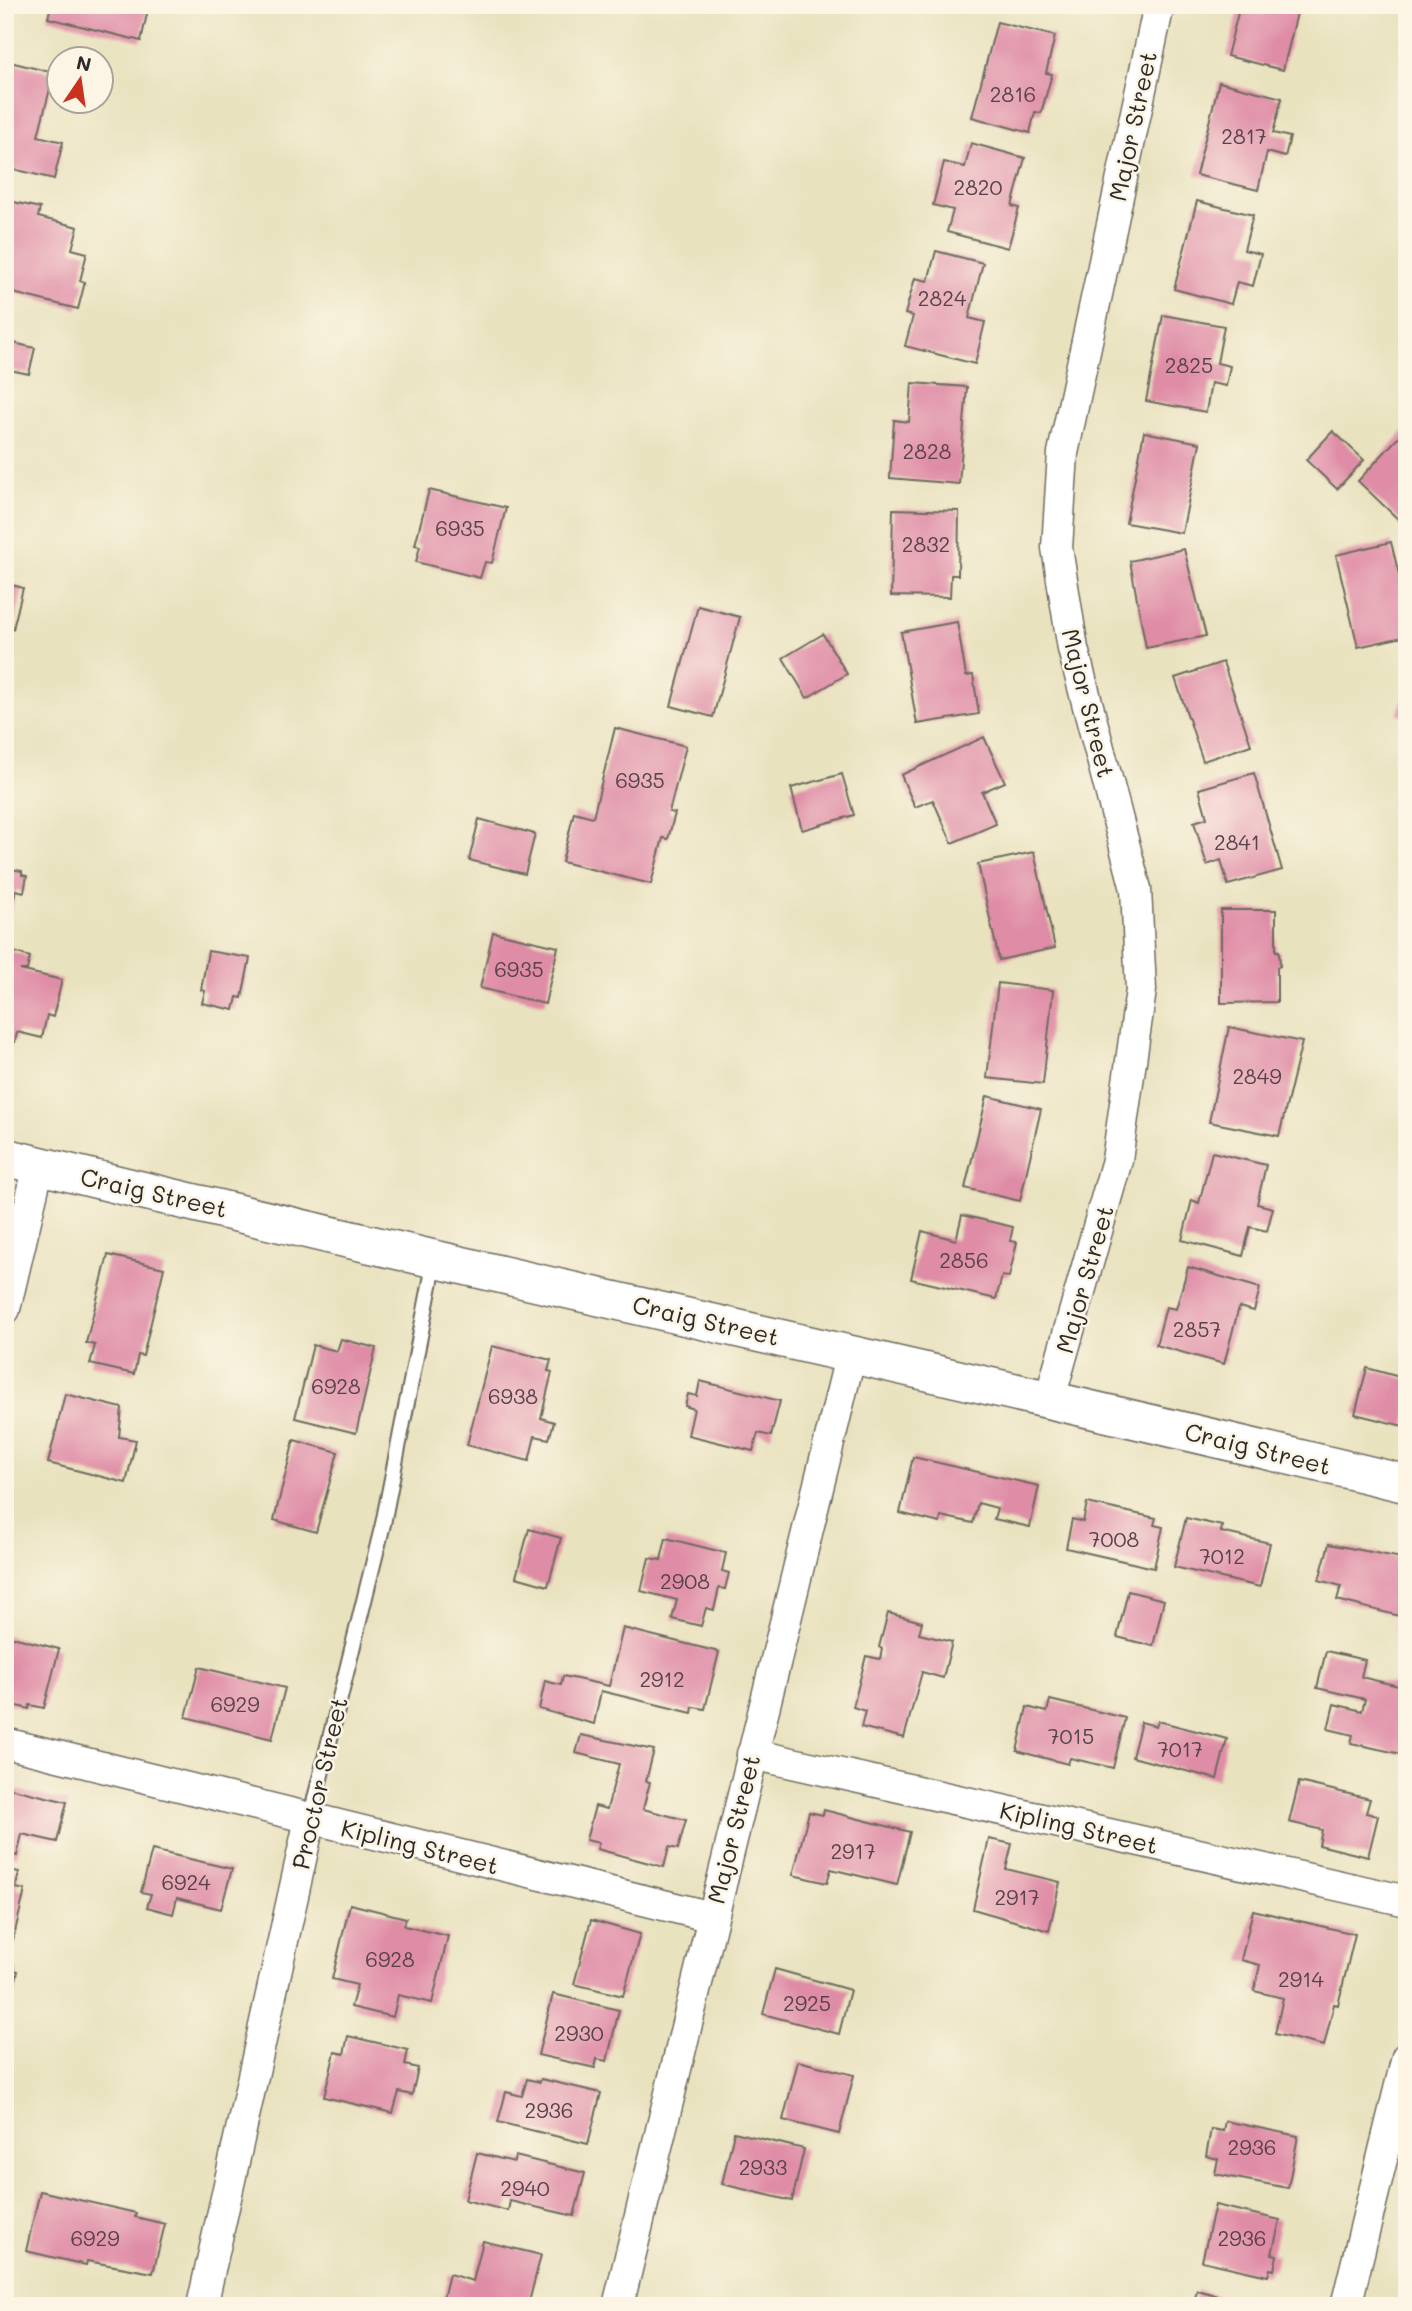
<svg xmlns="http://www.w3.org/2000/svg" width="1412" height="2311" font-family="Mali,sans-serif">
  <style>
    .building { fill: #df8ca6 }
    .lines { fill: none; stroke-linecap: round; stroke-linejoin: round }
    .service-casing { stroke: #6e6b5f; stroke-width: 18 }
    .minor-casing { stroke: #6e6b5f; stroke-width: 33 }
    .tertiary-casing { stroke: #6e6b5f; stroke-width: 40 }
    .service { stroke: #fff; stroke-width: 14 }
    .minor { stroke: #fff; stroke-width: 30 }
    .tertiary { stroke: #fff; stroke-width: 37 }
    .labels { text-anchor: middle; dominant-baseline: central; stroke-width: 5; stroke-linejoin: round; paint-order: stroke }
    .number-label { font-size: 21px; fill: #58434a }
    .street-label { font-size: 24px; fill: #2b2b2b; stroke: #fcf5e5 }
  </style>
  <rect width="100%" height="100%" fill="#fcf5e5"/>
  <filter id="ink" filterUnits="userSpaceOnUse"><feTurbulence type="fractalNoise" baseFrequency=".0143" numOctaves="2"/><feDisplacementMap in="SourceGraphic" scale="14" xChannelSelector="R" yChannelSelector="G"/><feConvolveMatrix kernelMatrix="1 2 1 2 8 2 1 2 1" color-interpolation-filters="sRGB"/></filter>
  <filter id="wash" filterUnits="userSpaceOnUse"><feTurbulence type="fractalNoise" baseFrequency=".00686" numOctaves="4" result="noise"/><feDisplacementMap in="SourceGraphic" scale="28" xChannelSelector="R" yChannelSelector="G"/><feGaussianBlur stdDeviation="1.57" result="paint"/><feColorMatrix in="noise" values="0 0 0 0 0 0 0 0 0 0 0 0 0 0 0 0 0 1.4 0 .05"/><feComposite in="paint" operator="in"/></filter>
  <g filter="url(#wash)">
    <rect width="100%" height="100%" fill="#e9e2bf"/>
    <g id="blocks">
      <g class="building">
        <polygon points="51,5 149,5 141,41 48,18"/>
        <polygon points="1040,5 1067,5 1065,12"/>
        <polygon points="1240,5 1299,5 1283,70 1227,56"/>
        <polygon points="997,22 1055,36 1046,73 1052,74 1041,113 1035,112 1030,133 972,117"/>
        <polygon points="10,62 54,73 38,136 63,142 54,179 5,167 5,83"/>
        <polygon points="1219,82 1282,98 1273,133 1290,137 1285,157 1267,152 1258,190 1196,175"/>
        <polygon points="971,143 1025,158 1012,206 1019,208 1008,248 947,232 953,210 933,205 944,162 965,167"/>
        <polygon points="5,200 40,208 38,217 78,227 72,249 87,253 80,281 85,282 78,309 5,291 5,265 13,244 5,242"/>
        <polygon points="1197,201 1253,215 1244,250 1261,254 1253,286 1237,282 1231,304 1174,289"/>
        <polygon points="936,251 983,263 969,318 985,322 975,364 905,346 913,316 905,314 915,278 928,281"/>
        <polygon points="1163,315 1224,326 1217,363 1230,366 1226,386 1211,383 1206,412 1146,401"/>
        <polygon points="5,341 35,348 29,374 5,369"/>
        <polygon points="912,383 967,387 959,484 890,478 894,420 909,422"/>
        <polygon points="1407,428 1407,516 1401,522 1358,481"/>
        <polygon points="1333,431 1364,460 1337,489 1306,460"/>
        <polygon points="1144,432 1200,443 1182,533 1126,523"/>
        <polygon points="429,490 506,508 492,563 485,562 480,578 416,562 420,546 415,545"/>
        <polygon points="893,509 959,511 958,575 951,575 950,597 891,596"/>
        <polygon points="1391,542 1399,575 1404,574 1407,585 1407,636 1358,647 1336,555"/>
        <polygon points="1184,549 1206,636 1146,648 1130,561"/>
        <polygon points="5,583 23,588 13,629 5,627"/>
        <polygon points="698,606 740,617 713,717 671,706"/>
        <polygon points="957,622 966,676 973,675 979,714 917,724 901,632"/>
        <polygon points="823,634 847,674 807,698 783,658"/>
        <polygon points="1223,662 1251,745 1203,761 1175,678"/>
        <polygon points="1407,692 1407,718 1397,713"/>
        <polygon points="615,728 686,746 669,812 675,813 668,839 663,838 651,884 562,862 574,812 593,817"/>
        <polygon points="984,737 1005,782 982,792 996,824 952,843 933,800 915,807 901,775"/>
        <polygon points="1254,773 1282,870 1228,885 1221,860 1207,865 1194,822 1207,818 1199,789"/>
        <polygon points="842,774 854,815 802,830 791,788"/>
        <polygon points="479,819 535,834 525,874 469,860"/>
        <polygon points="1034,852 1055,948 999,960 978,864"/>
        <polygon points="5,868 22,871 22,875 27,876 24,892 16,890 9,918 5,917"/>
        <polygon points="1221,910 1276,910 1276,951 1279,951 1280,966 1277,967 1277,1002 1221,1003"/>
        <polygon points="493,932 558,947 545,1004 480,988"/>
        <polygon points="5,949 30,957 27,970 20,970 62,980 53,1017 47,1015 42,1038 17,1032 15,1042 5,1040"/>
        <polygon points="208,951 250,958 242,998 237,997 234,1010 202,1003 205,991 201,990"/>
        <polygon points="998,983 1053,990 1043,1084 987,1078"/>
        <polygon points="1229,1027 1302,1042 1279,1136 1209,1122"/>
        <polygon points="987,1096 1041,1109 1020,1201 965,1188"/>
        <polygon points="1212,1152 1266,1165 1257,1204 1273,1208 1267,1231 1250,1227 1243,1256 1182,1240 1192,1200 1199,1203"/>
        <polygon points="962,1215 1013,1227 1010,1241 1017,1242 1009,1277 1002,1276 996,1299 911,1279 922,1231 956,1240"/>
        <polygon points="108,1255 164,1268 143,1356 138,1355 134,1374 90,1364 95,1345 86,1343"/>
        <polygon points="1188,1267 1260,1288 1254,1311 1239,1307 1224,1364 1156,1345 1166,1307 1176,1309"/>
        <polygon points="341,1339 376,1348 356,1433 295,1418 313,1345 337,1351"/>
        <polygon points="492,1346 551,1360 548,1371 552,1372 541,1418 554,1422 549,1439 535,1436 529,1461 467,1445"/>
        <polygon points="1367,1368 1407,1379 1407,1427 1355,1414"/>
        <polygon points="700,1381 780,1401 771,1436 758,1433 753,1451 688,1435 694,1409 685,1406 688,1394 697,1396"/>
        <polygon points="65,1394 122,1408 119,1437 136,1440 126,1483 48,1463"/>
        <polygon points="294,1440 338,1452 316,1532 274,1520"/>
        <polygon points="913,1457 1039,1486 1030,1527 994,1519 997,1508 978,1503 973,1523 941,1516 940,1523 900,1513"/>
        <polygon points="1087,1503 1156,1518 1154,1525 1163,1527 1154,1568 1066,1548 1072,1519 1083,1522"/>
        <polygon points="1186,1518 1222,1526 1221,1532 1270,1543 1260,1587 1174,1567"/>
        <polygon points="529,1529 561,1538 548,1586 516,1577"/>
        <polygon points="666,1538 726,1553 722,1571 729,1573 725,1589 719,1588 714,1610 706,1608 701,1626 672,1619 677,1600 641,1591 649,1558 661,1560"/>
        <polygon points="1329,1544 1407,1559 1407,1618 1337,1600 1341,1586 1319,1580"/>
        <polygon points="1128,1591 1164,1600 1153,1646 1117,1637"/>
        <polygon points="888,1613 922,1622 919,1634 952,1642 943,1678 922,1672 904,1738 861,1727 865,1711 853,1707 866,1656 880,1659 882,1649 879,1647"/>
        <polygon points="623,1628 719,1652 705,1709 693,1707 692,1713 601,1691 594,1724 539,1709 545,1681 561,1685 563,1676 609,1686"/>
        <polygon points="5,1635 59,1649 44,1708 30,1705 29,1709 5,1703"/>
        <polygon points="1326,1651 1365,1660 1361,1677 1407,1688 1407,1731 1401,1754 1351,1743 1353,1735 1328,1729 1334,1704 1362,1711 1365,1699 1317,1688"/>
        <polygon points="199,1667 285,1688 272,1739 186,1717"/>
        <polygon points="1050,1700 1125,1718 1113,1768 1070,1758 1068,1764 1017,1751 1027,1707 1047,1712"/>
        <polygon points="1158,1721 1227,1739 1217,1779 1132,1757 1141,1722 1156,1726"/>
        <polygon points="581,1735 654,1750 646,1781 650,1782 643,1809 686,1820 678,1849 669,1847 664,1867 597,1849 599,1843 586,1840 595,1806 607,1809 619,1764 576,1753"/>
        <polygon points="1299,1782 1370,1799 1366,1813 1378,1816 1368,1857 1319,1845 1322,1830 1289,1822"/>
        <polygon points="5,1787 67,1802 57,1842 22,1834 17,1856 5,1853"/>
        <polygon points="824,1810 910,1832 897,1885 831,1869 827,1883 793,1875 809,1812 823,1815"/>
        <polygon points="989,1839 1012,1844 1006,1869 1060,1882 1049,1931 973,1909"/>
        <polygon points="152,1850 232,1869 221,1909 177,1898 173,1914 147,1907 151,1894 141,1892"/>
        <polygon points="5,1869 19,1872 16,1888 25,1890 13,1940 5,1938"/>
        <polygon points="350,1904 406,1918 404,1926 448,1936 432,2003 398,1995 393,2017 351,2007 357,1985 332,1979"/>
        <polygon points="1253,1910 1355,1934 1338,2005 1334,2004 1324,2046 1275,2034 1283,1998 1254,1991 1260,1965 1241,1960"/>
        <polygon points="591,1920 640,1934 623,1996 574,1984"/>
        <polygon points="5,1968 18,1971 13,1993 5,1991"/>
        <polygon points="775,1969 850,1990 839,2034 763,2014"/>
        <polygon points="553,1994 619,2010 607,2061 597,2059 595,2068 538,2055"/>
        <polygon points="348,2036 408,2050 405,2065 418,2068 412,2095 399,2092 393,2113 324,2097 335,2052 344,2054"/>
        <polygon points="798,2061 854,2075 839,2134 783,2120"/>
        <polygon points="527,2079 540,2082 541,2079 601,2093 588,2144 498,2122 506,2092 522,2096"/>
        <polygon points="1225,2121 1298,2136 1288,2188 1215,2174 1218,2159 1206,2156 1211,2129 1223,2131"/>
        <polygon points="734,2132 804,2149 792,2201 722,2184"/>
        <polygon points="477,2153 514,2162 515,2156 585,2173 574,2216 510,2201 508,2211 465,2200"/>
        <polygon points="40,2191 136,2213 135,2217 165,2224 153,2273 87,2261 86,2265 26,2251"/>
        <polygon points="1215,2205 1280,2220 1272,2254 1277,2255 1274,2270 1270,2269 1268,2276 1202,2261"/>
        <polygon points="483,2241 541,2255 528,2306 441,2306 449,2274 473,2281"/>
        <polygon points="1197,2290 1242,2302 1241,2306 1193,2306"/>
      </g>
    </g>
  </g>
  <g filter="url(#ink)">
    <use href="#blocks" fill-opacity="0" stroke="#6e6b5f" stroke-width="2"/>
    <g class="lines">
      <g class="service-casing">
        <polyline id="service" points="310,1819 383,1524 435,1260"/>
      </g>
      <g class="minor-casing">
        <g id="minor">
          <polyline points="5,1309 39,1165"/>
          <polyline points="1050,1398 1117,1160 1141,990 1136,889 1073,649 1057,548 1063,453 1159,5"/>
          <polyline points="5,1743 712,1917"/>
          <polyline points="752,1754 1407,1901"/>
          <polyline points="202,2306 310,1819"/>
          <polyline points="618,2306 851,1353"/>
          <polyline points="1346,2306 1407,2057"/>
        </g>
      </g>
      <g class="tertiary-casing">
        <path id="tertiary" d="M5,1157C471,1272 940,1371 1407,1484"/>
      </g>
      <use href="#service" class="service"/>
      <use href="#minor" class="minor"/>
      <use href="#tertiary" class="tertiary"/>
    </g>
  </g>
  <g class="labels">
    <g class="number-label">
      <text x="1013" y="93">2816</text>
      <text x="1244" y="135">2817</text>
      <text x="978" y="186">2820</text>
      <text x="942" y="297">2824</text>
      <text x="1189" y="364">2825</text>
      <text x="927" y="450">2828</text>
      <text x="460" y="527">6935</text>
      <text x="926" y="543">2832</text>
      <text x="640" y="779">6935</text>
      <text x="1237" y="841">2841</text>
      <text x="519" y="968">6935</text>
      <text x="1257" y="1075">2849</text>
      <text x="964" y="1259">2856</text>
      <text x="1197" y="1328">2857</text>
      <text x="336" y="1385">6928</text>
      <text x="513" y="1395">6938</text>
      <text x="1114" y="1538">7008</text>
      <text x="1222" y="1555">7012</text>
      <text x="685" y="1580">2908</text>
      <text x="662" y="1678">2912</text>
      <text x="235" y="1703">6929</text>
      <text x="1071" y="1735">7015</text>
      <text x="1180" y="1748">7017</text>
      <text x="853" y="1850">2917</text>
      <text x="186" y="1881">6924</text>
      <text x="1017" y="1896">2917</text>
      <text x="390" y="1958">6928</text>
      <text x="1301" y="1978">2914</text>
      <text x="807" y="2002">2925</text>
      <text x="579" y="2032">2930</text>
      <text x="549" y="2109">2936</text>
      <text x="1252" y="2146">2936</text>
      <text x="763" y="2166">2933</text>
      <text x="525" y="2187">2940</text>
      <text x="95" y="2237">6929</text>
      <text x="1242" y="2237">2936</text>
    </g>
    <g class="street-label">
      <text transform="translate(1132 126) rotate(-78)">Major Street</text>
      <text transform="translate(1089 703) rotate(76)">Major Street</text>
      <text transform="translate(154 1192) rotate(13)">Craig Street</text>
      <text transform="translate(1084 1279) rotate(-74)">Major Street</text>
      <text transform="translate(706 1320) rotate(13)">Craig Street</text>
      <text transform="translate(1258 1448) rotate(14)">Craig Street</text>
      <text transform="translate(319 1783) rotate(-77)">Proctor Street</text>
      <text transform="translate(1079 1827) rotate(13)">Kipling Street</text>
      <text transform="translate(733 1829) rotate(-76)">Major Street</text>
      <text transform="translate(420 1846) rotate(14)">Kipling Street</text>
    </g>
  </g>
  <rect width="1412" height="2311" fill="none" stroke="#fcf5e5" stroke-width="28"/>
  <g transform="translate(80 80) rotate(13)"><circle r="33" fill="#fcf5e5" stroke="#a8a49b" stroke-width="2"/>
  <path d="M0-5L12 26L0 18L-12 26Z" fill="#c8321e"/>
  <text y="-10" font-size="19" font-weight="bold" text-anchor="middle" fill="#2b2b2b">N</text>
  </g>
</svg>
